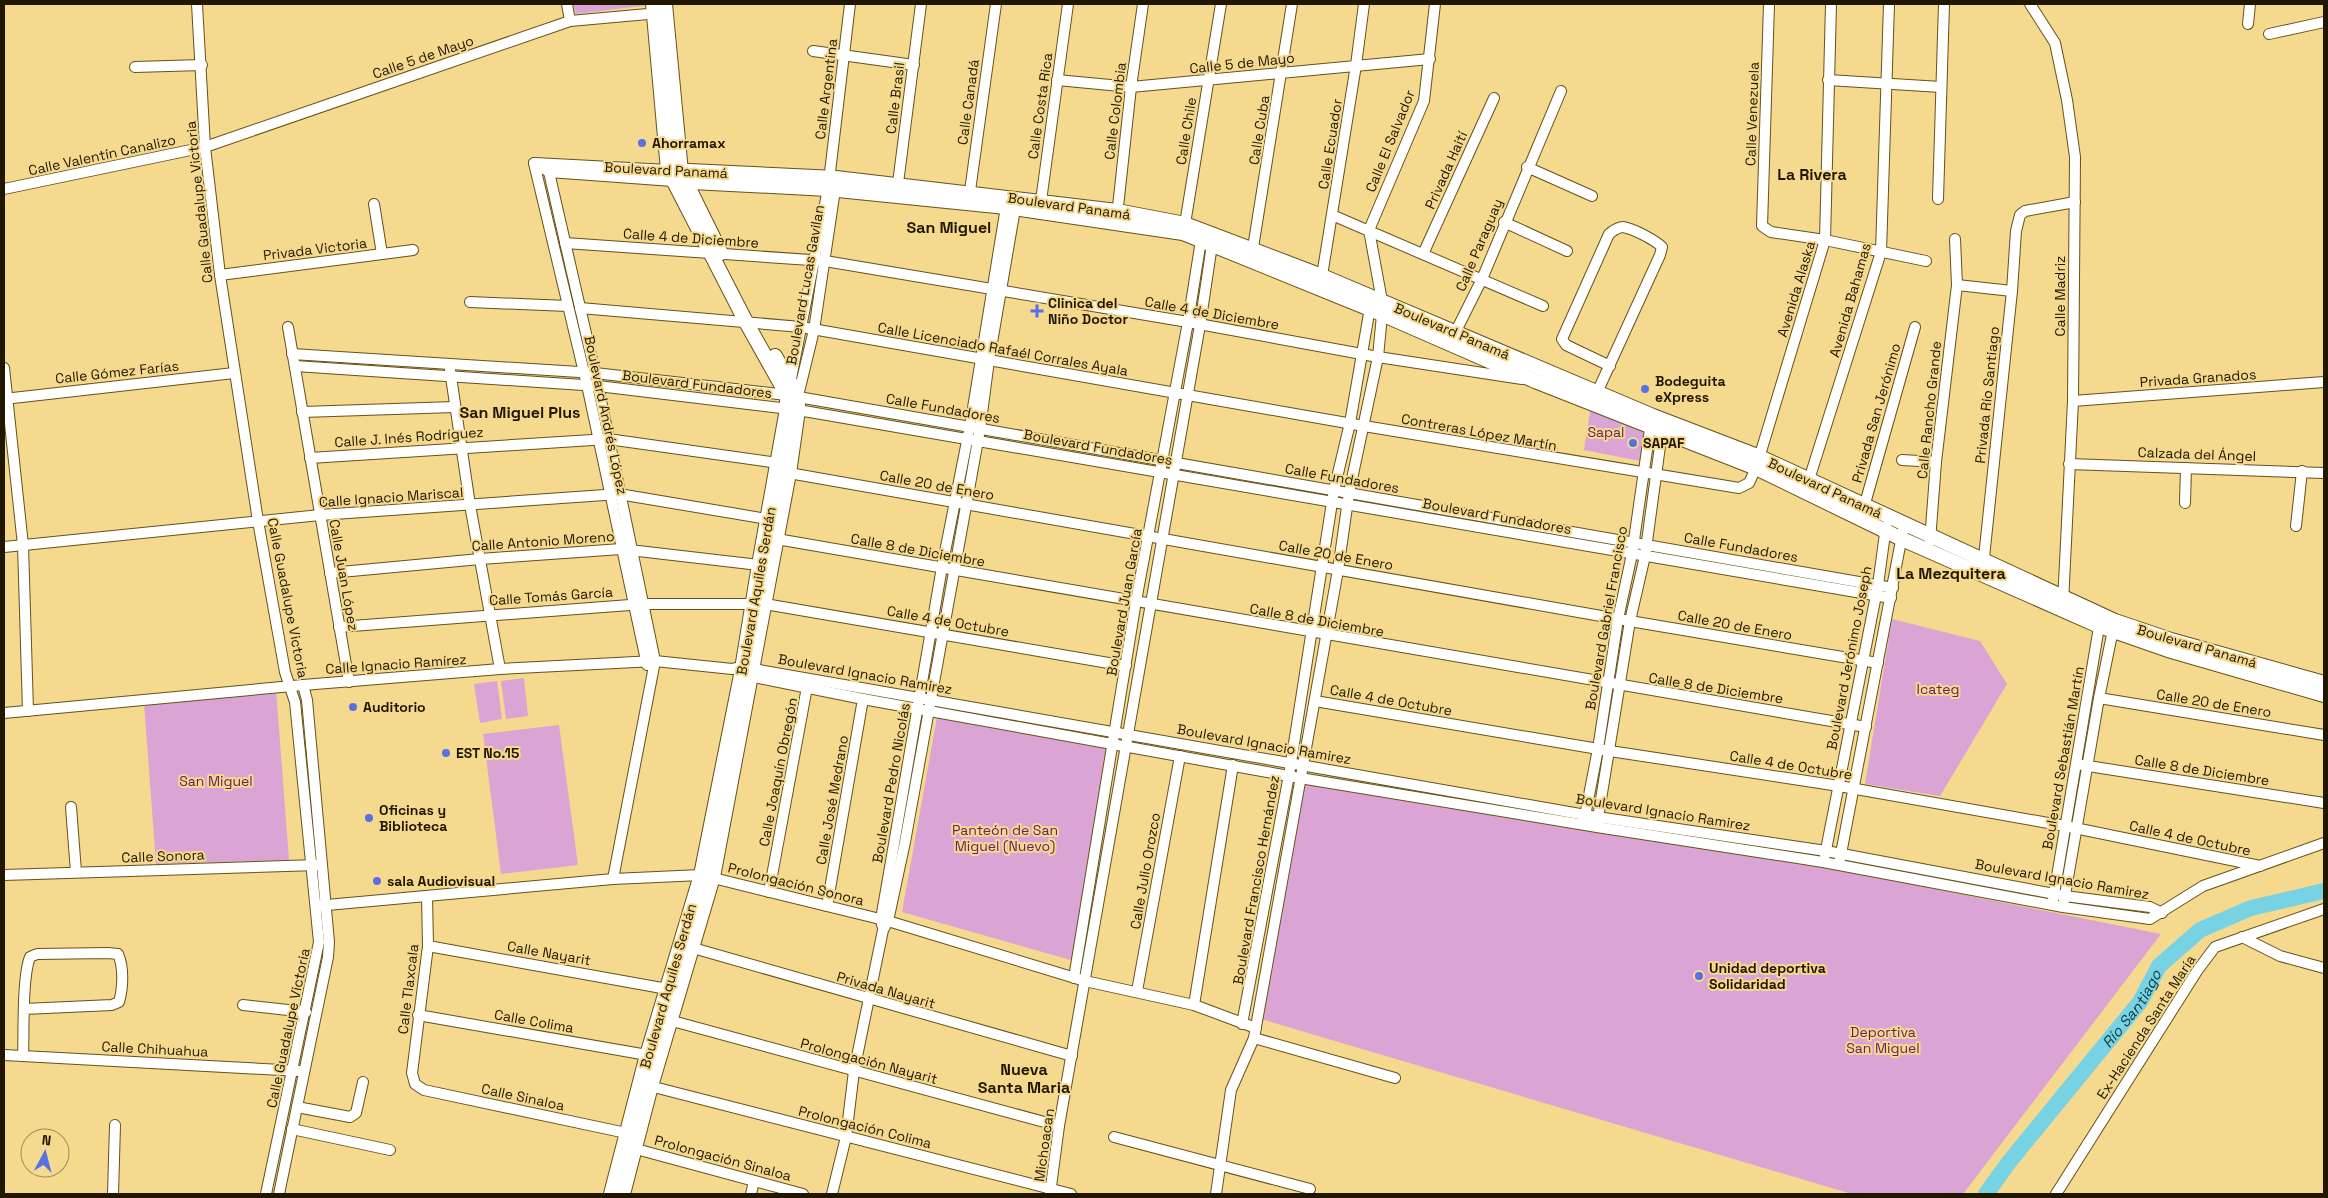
<svg xmlns="http://www.w3.org/2000/svg" width="2328" height="1198" font-family="'Space Grotesk',sans-serif">
  <style>
    .green { fill: #daa5d4 }
    .lines { fill: none; stroke-linecap: round; stroke-linejoin: round }
    .river { stroke: #77d2e3; stroke-width: 16 }
    .street-casing { stroke: #655218; stroke-width: 12 }
    .secondary-casing { stroke: #655218; stroke-width: 16 }
    .street { stroke: #fff; stroke-width: 10 }
    .secondary { stroke: #fff; stroke-width: 14 }
    .poi-dot { fill: #5670e5; stroke: #f4d98f; stroke-width: 2 }
    .labels { text-anchor: middle; dominant-baseline: central; stroke-width: 4; stroke-linejoin: round; paint-order: stroke }
    .street-label { font-size: 14px; fill: #211700; stroke: #f4d98f }
    .poi-label { font-size: 14px; font-weight: bold; fill: #211700; stroke: #f4d98f; text-anchor: start }
    .park-label { font-size: 14px; fill: #63235f; stroke: #f4d98f }
    .water-label { font-size: 15px; font-style: italic; fill: #103c43; stroke: #f4d98f }
    .quarter-label { font-size: 16px; font-weight: bold; fill: #211700; stroke: #f4d98f }
  </style>
  <rect width="100%" height="100%" fill="#f4d98f"/>
  <g class="green">
    <polygon points="573,4 649,4 649,5 576,14"/>
    <polygon points="1591,406 1645,428 1640,461 1584,450"/>
    <polygon points="1892,619 1980,641 2007,684 1940,796 1865,784"/>
    <polygon points="524,678 528,716 506,719 501,681"/>
    <polygon points="497,681 502,719 480,723 474,684"/>
    <polygon points="276,689 289,860 156,864 144,703"/>
    <polygon points="937,717 1110,745 1074,961 902,912"/>
    <polygon points="559,725 578,865 501,874 483,734"/>
    <polygon points="1302,779 1839,870 2161,934 1963,1194 1852,1194 1261,1019"/>
  </g>
  <g class="lines">
    <path class="river" id="s1" d="M1986,1194L2009,1162L2140,1002L2159,966L2200,930L2251,908L2324,891"/>
    <g class="street-casing">
      <g id="street">
        <polyline points="197,4 205,147 220,275 258,521 285,672 295,702 319,942 266,1194"/>
        <polyline points="567,4 570,21"/>
        <polyline points="1769,4 1762,226 1771,232 1825,240 1926,261"/>
        <polyline points="2030,4 2055,43 2067,100 2075,157 2073,401 2063,603"/>
        <polyline points="2248,24 2250,4"/>
        <polyline points="2269,34 2324,22"/>
        <polyline points="813,51 914,65"/>
        <polyline points="135,67 202,65"/>
        <polyline points="1057,80 1131,87 1430,59"/>
        <polyline points="1828,80 1941,87"/>
        <polyline points="534,163 587,385 647,665"/>
        <polyline points="534,163 549,172 673,181"/>
        <polyline points="535,163 668,170"/>
        <polyline points="1527,167 1592,196"/>
        <polyline points="549,172 598,386 655,661 613,879"/>
        <polyline points="4,189 205,147 570,21 659,13"/>
        <polyline points="897,191 921,4"/>
        <polyline points="969,198 996,4"/>
        <polyline points="1938,199 1944,4"/>
        <polyline points="374,204 382,254"/>
        <polyline points="1040,208 1068,4"/>
        <polyline points="1332,215 1543,306"/>
        <polyline points="1117,216 1131,87 1143,4"/>
        <polyline points="1504,222 1567,251"/>
        <polyline points="1184,230 1221,4"/>
        <polyline points="565,243 825,261 1188,322 1378,357 1522,379"/>
        <polyline points="1252,254 1292,4"/>
        <polyline points="1423,254 1494,98"/>
        <polyline points="220,275 413,250"/>
        <polyline points="1321,282 1356,65 1364,4"/>
        <polyline points="1957,285 2012,291"/>
        <polyline points="470,302 568,306"/>
        <polyline points="580,308 801,327 1364,426 1739,488 1749,483 1756,468 1825,240 1831,4"/>
        <polyline points="288,327 349,682"/>
        <polyline points="1455,333 1482,279 1561,91"/>
        <polyline points="292,354 595,373 787,395 1893,588"/>
        <polyline points="295,366 598,386 798,410 1891,598"/>
        <polyline points="4,368 23,545 28,711"/>
        <polyline points="450,370 470,505 500,669"/>
        <polyline points="790,384 828,189 850,4"/>
        <polyline points="798,396 814,330 836,183"/>
        <path d="M1595,397L1660,255L1662,247C1655,240 1634,229 1623,227C1617,227 1613,231 1609,234L1562,339L1566,345L1610,366"/>
        <polyline points="4,399 234,373"/>
        <polyline points="2073,401 2324,382"/>
        <polyline points="302,412 455,407"/>
        <polyline points="310,458 608,439 778,463"/>
        <polyline points="1902,460 1936,462"/>
        <polyline points="2069,464 2324,473"/>
        <polyline points="789,473 1618,619 1878,663"/>
        <polyline points="1807,486 1881,252 1889,4"/>
        <polyline points="2185,503 2186,468"/>
        <polyline points="1864,507 1915,327"/>
        <polyline points="2296,526 2302,471"/>
        <polyline points="771,538 1866,727"/>
        <polyline points="1930,541 1936,462 1957,285 1955,239"/>
        <polyline points="4,547 320,515 619,494 773,520"/>
        <polyline points="1983,567 2012,291 2016,231 2020,215 2025,211 2075,202"/>
        <polyline points="330,573 480,559 621,549 759,565"/>
        <polyline points="339,627 643,604 765,604 1126,666"/>
        <polyline points="744,675 863,699 1300,778 1597,827 1823,862 2063,907 2150,919 2203,886 2324,843"/>
        <polyline points="2099,698 2324,735"/>
        <polyline points="1315,701 1610,751 1839,786 2065,826 2260,866"/>
        <polyline points="4,713 303,685 500,669 655,661 732,669 742,667 1597,817 1826,851 2065,896 2150,907 2162,913"/>
        <polyline points="2082,765 2324,803"/>
        <polyline points="71,807 76,872"/>
        <polyline points="1584,821 1598,749 1618,619 1632,554 1651,422"/>
        <polyline points="1597,824 1630,621 1645,556 1663,424"/>
        <polyline points="1825,855 1878,585 1886,526"/>
        <polyline points="1840,859 1904,525"/>
        <polyline points="4,875 318,865"/>
        <polyline points="769,892 807,687"/>
        <polyline points="427,896 428,946 412,1073 415,1084 424,1090 631,1134"/>
        <polyline points="2053,900 2100,621"/>
        <polyline points="2064,901 2099,698 2114,625"/>
        <polyline points="316,906 613,879 701,875 888,921 1085,981 1194,1005 1256,1028"/>
        <polyline points="827,906 863,699"/>
        <polyline points="882,925 881,919 942,567 970,426 1007,201"/>
        <polyline points="2242,937 2280,956 2324,968"/>
        <polyline points="428,946 673,990"/>
        <polyline points="686,946 1072,1056"/>
        <polyline points="1074,978 1136,601 1188,322 1202,234"/>
        <polyline points="1137,991 1180,756"/>
        <polyline points="243,1005 306,1012"/>
        <polyline points="1194,1005 1233,765"/>
        <polyline points="418,1015 653,1056"/>
        <polyline points="665,1019 1059,1126"/>
        <polyline points="1242,1024 1289,775 1334,490 1350,423 1371,302"/>
        <polyline points="1254,1038 1395,1078"/>
        <polyline points="4,1055 300,1071"/>
        <path d="M23,1056C24,1033 22,977 30,957L37,954L108,953L118,954C124,967 123,988 119,1002L112,1005L24,1009"/>
        <polyline points="646,1085 1071,1194"/>
        <polyline points="297,1107 350,1117 356,1113 363,1082"/>
        <polyline points="292,1129 390,1150"/>
        <polyline points="1114,1137 1310,1189"/>
        <polyline points="636,1149 803,1194"/>
        <polyline points="113,1194 115,1125"/>
        <polyline points="279,1194 328,957 329,942 307,700 303,685"/>
        <polyline points="751,1194 754,1181"/>
        <polyline points="832,1194 846,1137 854,1071 883,930 888,921 905,842 980,429 989,360 1016,203"/>
        <polyline points="1050,1194 1059,1126 1200,325 1213,238"/>
        <polyline points="1216,1194 1231,1090 1254,1038 1338,570 1349,493 1378,357 1382,315 1382,301 1369,230 1424,101 1435,4"/>
        <polyline points="2056,1194 2197,971 2215,947 2324,909"/>
      </g>
    </g>
    <g class="secondary-casing">
      <g id="secondary">
        <polyline points="665,4 681,172 721,253"/>
        <polyline points="668,170 836,178 1117,211 1185,224 1322,276 1653,416 1760,457 2115,621 2171,640 2324,683"/>
        <polyline points="673,181 828,189 1006,207 1183,233 1370,309 1535,381 1756,468 1902,539 2099,626 2168,650 2324,695"/>
        <polyline points="611,1194 647,1055 701,875 741,675 759,565 787,409 787,395 746,322 668,170 653,4"/>
        <polyline points="623,1194 651,1086 713,877 789,473 798,410 798,396 775,356"/>
      </g>
    </g>
    <use href="#street" class="street"/>
    <use href="#secondary" class="secondary"/>
  </g>
  <g class="poi-dot">
    <circle cx="642" cy="143" r="5"/>
    <path d="M1034.5 303.5h5v5h5v5h-5v5h-5v-5h-5v-5h5z"/>
    <circle cx="1645" cy="389" r="5"/>
    <circle cx="1633" cy="443" r="5"/>
    <circle cx="353" cy="707" r="5"/>
    <circle cx="446" cy="753" r="5"/>
    <circle cx="369" cy="818" r="5"/>
    <circle cx="377" cy="881" r="5"/>
    <circle cx="1699" cy="976" r="5"/>
  </g>
  <g class="labels">
    <g class="street-label">
      <text transform="translate(423 57) rotate(-19)">Calle 5 de Mayo</text>
      <text transform="translate(1242 63) rotate(-6)">Calle 5 de Mayo</text>
      <text transform="translate(826 89) rotate(-83)">Calle Argentina</text>
      <text transform="translate(895 98) rotate(-83)">Calle Brasil</text>
      <text transform="translate(968 102) rotate(-82)">Calle Canadá</text>
      <text transform="translate(1040 106) rotate(-82)">Calle Costa Rica</text>
      <text transform="translate(1115 111) rotate(-83)">Calle Colombia</text>
      <text transform="translate(1752 114) rotate(-88)">Calle Venezuela</text>
      <text transform="translate(1259 130) rotate(-81)">Calle Cuba</text>
      <text transform="translate(1186 131) rotate(-81)">Calle Chile</text>
      <text transform="translate(1390 141) rotate(-68)">Calle El Salvador</text>
      <text transform="translate(1330 144) rotate(-81)">Calle Ecuador</text>
      <text transform="translate(102 155) rotate(-12)">Calle Valentín Canalizo</text>
      <text transform="translate(666 170) rotate(3)">Boulevard Panamá</text>
      <text transform="translate(1446 170) rotate(-66)">Privada Haití</text>
      <text transform="translate(199 202) rotate(-96)">Calle Guadalupe Victoria</text>
      <text transform="translate(1069 206) rotate(8)">Boulevard Panamá</text>
      <text transform="translate(691 238) rotate(4)">Calle 4 de Diciembre</text>
      <text transform="translate(1479 245) rotate(-67)">Calle Paraguay</text>
      <text transform="translate(315 249) rotate(-7)">Privada Victoria</text>
      <text transform="translate(805 285) rotate(-80)">Boulevard Lucas Gavilan</text>
      <text transform="translate(1796 289) rotate(-73)">Avenida Alaska</text>
      <text transform="translate(2060 296) rotate(-90)">Calle Madriz</text>
      <text transform="translate(1850 300) rotate(-74)">Avenida Bahamas</text>
      <text transform="translate(1212 313) rotate(10)">Calle 4 de Diciembre</text>
      <text transform="translate(1452 331) rotate(23)">Boulevard Panamá</text>
      <text transform="translate(1003 349) rotate(10)">Calle Licenciado Rafaél Corrales Ayala</text>
      <text transform="translate(117 372) rotate(-6)">Calle Gómez Farías</text>
      <text transform="translate(2198 378) rotate(-4)">Privada Granados</text>
      <text transform="translate(697 384) rotate(7)">Boulevard Fundadores</text>
      <text transform="translate(1987 395) rotate(-84)">Privada Río Santiago</text>
      <text transform="translate(943 408) rotate(10)">Calle Fundadores</text>
      <text transform="translate(1929 410) rotate(-84)">Calle Rancho Grande</text>
      <text transform="translate(1876 413) rotate(-74)">Privada San Jerónimo</text>
      <text transform="translate(606 415) rotate(78)">Boulevard Andrés López</text>
      <text transform="translate(1479 432) rotate(10)">Contreras López Martín</text>
      <text transform="translate(409 437) rotate(-4)">Calle J. Inés Rodríguez</text>
      <text transform="translate(1098 447) rotate(10)">Boulevard Fundadores</text>
      <text transform="translate(2197 454) rotate(2)">Calzada del Ángel</text>
      <text transform="translate(1342 478) rotate(10)">Calle Fundadores</text>
      <text transform="translate(937 485) rotate(10)">Calle 20 de Enero</text>
      <text transform="translate(1825 488) rotate(25)">Boulevard Panamá</text>
      <text transform="translate(391 497) rotate(-4)">Calle Ignacio Mariscal</text>
      <text transform="translate(1497 516) rotate(10)">Boulevard Fundadores</text>
      <text transform="translate(543 541) rotate(-4)">Calle Antonio Moreno</text>
      <text transform="translate(1741 547) rotate(10)">Calle Fundadores</text>
      <text transform="translate(918 550) rotate(10)">Calle 8 de Diciembre</text>
      <text transform="translate(1336 555) rotate(10)">Calle 20 de Enero</text>
      <text transform="translate(344 575) rotate(80)">Calle Juan López</text>
      <text transform="translate(756 591) rotate(-80)">Boulevard Aquiles Serdán</text>
      <text transform="translate(551 596) rotate(-4)">Calle Tomás García</text>
      <text transform="translate(288 598) rotate(79)">Calle Guadalupe Victoria</text>
      <text transform="translate(1124 602) rotate(-80)">Boulevard Juan García</text>
      <text transform="translate(1606 618) rotate(-80)">Boulevard Gabriel Francisco</text>
      <text transform="translate(1317 620) rotate(10)">Calle 8 de Diciembre</text>
      <text transform="translate(948 621) rotate(10)">Calle 4 de Octubre</text>
      <text transform="translate(1735 625) rotate(10)">Calle 20 de Enero</text>
      <text transform="translate(2197 646) rotate(16)">Boulevard Panamá</text>
      <text transform="translate(1849 658) rotate(-79)">Boulevard Jerónimo Joseph</text>
      <text transform="translate(396 664) rotate(-4)">Calle Ignacio Ramírez</text>
      <text transform="translate(865 674) rotate(10)">Boulevard Ignacio Ramirez</text>
      <text transform="translate(1716 688) rotate(9)">Calle 8 de Diciembre</text>
      <text transform="translate(1391 700) rotate(10)">Calle 4 de Octubre</text>
      <text transform="translate(2214 703) rotate(9)">Calle 20 de Enero</text>
      <text transform="translate(1264 744) rotate(10)">Boulevard Ignacio Ramirez</text>
      <text transform="translate(2063 758) rotate(-80)">Boulevard Sebastián Martín</text>
      <text transform="translate(1791 765) rotate(9)">Calle 4 de Octubre</text>
      <text transform="translate(2202 770) rotate(9)">Calle 8 de Diciembre</text>
      <text transform="translate(778 772) rotate(-79)">Calle Joaquín Obregón</text>
      <text transform="translate(891 783) rotate(-80)">Boulevard Pedro Nicolás</text>
      <text transform="translate(832 800) rotate(-80)">Calle José Medrano</text>
      <text transform="translate(1663 812) rotate(9)">Boulevard Ignacio Ramirez</text>
      <text transform="translate(2190 838) rotate(12)">Calle 4 de Octubre</text>
      <text transform="translate(163 856) rotate(-2)">Calle Sonora</text>
      <text transform="translate(1145 871) rotate(-80)">Calle Julio Orozco</text>
      <text transform="translate(2062 879) rotate(10)">Boulevard Ignacio Ramirez</text>
      <text transform="translate(1256 880) rotate(-80)">Boulevard Francisco Hernández</text>
      <text transform="translate(796 884) rotate(14)">Prolongación Sonora</text>
      <text transform="translate(549 953) rotate(10)">Calle Nayarit</text>
      <text transform="translate(668 986) rotate(-74)">Boulevard Aquiles Serdán</text>
      <text transform="translate(408 989) rotate(-83)">Calle Tlaxcala</text>
      <text transform="translate(886 990) rotate(16)">Privada Nayarit</text>
      <text transform="translate(534 1021) rotate(10)">Calle Colima</text>
      <text transform="translate(2146 1027) rotate(-57)">Ex-Hacienda Santa María</text>
      <text transform="translate(288 1028) rotate(-78)">Calle Guadalupe Victoria</text>
      <text transform="translate(155 1049) rotate(3)">Calle Chihuahua</text>
      <text transform="translate(869 1061) rotate(15)">Prolongación Nayarit</text>
      <text transform="translate(523 1097) rotate(12)">Calle Sinaloa</text>
      <text transform="translate(865 1127) rotate(14)">Prolongación Colima</text>
      <text transform="translate(1044 1145) rotate(-82)">Michoacan</text>
      <text transform="translate(723 1158) rotate(15)">Prolongación Sinaloa</text>
    </g>
    <g class="poi-label">
      <text x="652" y="143">Ahorramax</text>
      <text x="1048" y="303">Clinica del<tspan x="1048" dy="16">Niño Doctor</tspan></text>
      <text x="1655" y="381">Bodeguita<tspan x="1655" dy="16">eXpress</tspan></text>
      <text x="1643" y="443">SAPAF</text>
      <text x="363" y="707">Auditorio</text>
      <text x="456" y="753">EST No.15</text>
      <text x="379" y="810">Oficinas y<tspan x="379" dy="16">Biblioteca</tspan></text>
      <text x="387" y="881">sala Audiovisual</text>
      <text x="1709" y="968">Unidad deportiva<tspan x="1709" dy="16">Solidaridad</tspan></text>
    </g>
    <g class="park-label">
      <text x="1606" y="432">Sapal</text>
      <text x="1938" y="689">Icateg</text>
      <text x="216" y="781">San Miguel</text>
      <text x="1005" y="830">Panteón de San<tspan x="1005" dy="16">Miguel (Nuevo)</tspan></text>
      <text x="1883" y="1032">Deportiva<tspan x="1883" dy="16">San Miguel</tspan></text>
    </g>
    <g class="water-label">
      <text stroke="none"><textPath href="#s1" startOffset="236">Río Santiago</textPath></text>
    </g>
    <g class="quarter-label">
      <text x="1812" y="174">La Rivera</text>
      <text x="949" y="227">San Miguel</text>
      <text x="520" y="412">San Miguel Plus</text>
      <text x="1951" y="573">La Mezquitera</text>
      <text x="1024" y="1069">Nueva<tspan x="1024" dy="18">Santa Maria</tspan></text>
    </g>
  </g>
  <rect width="2328" height="1198" fill="none" stroke="#211700" stroke-width="10"/>
  <g transform="translate(45 1153) rotate(7)"><circle r="24" fill="#f4d98f" stroke="#a08b56"/>
  <path d="M0-4L9 19L0 12L-9 19Z" fill="#5670e5"/>
  <text y="-8" font-size="14" font-weight="bold" text-anchor="middle" fill="#211700">N</text>
  </g>
</svg>
